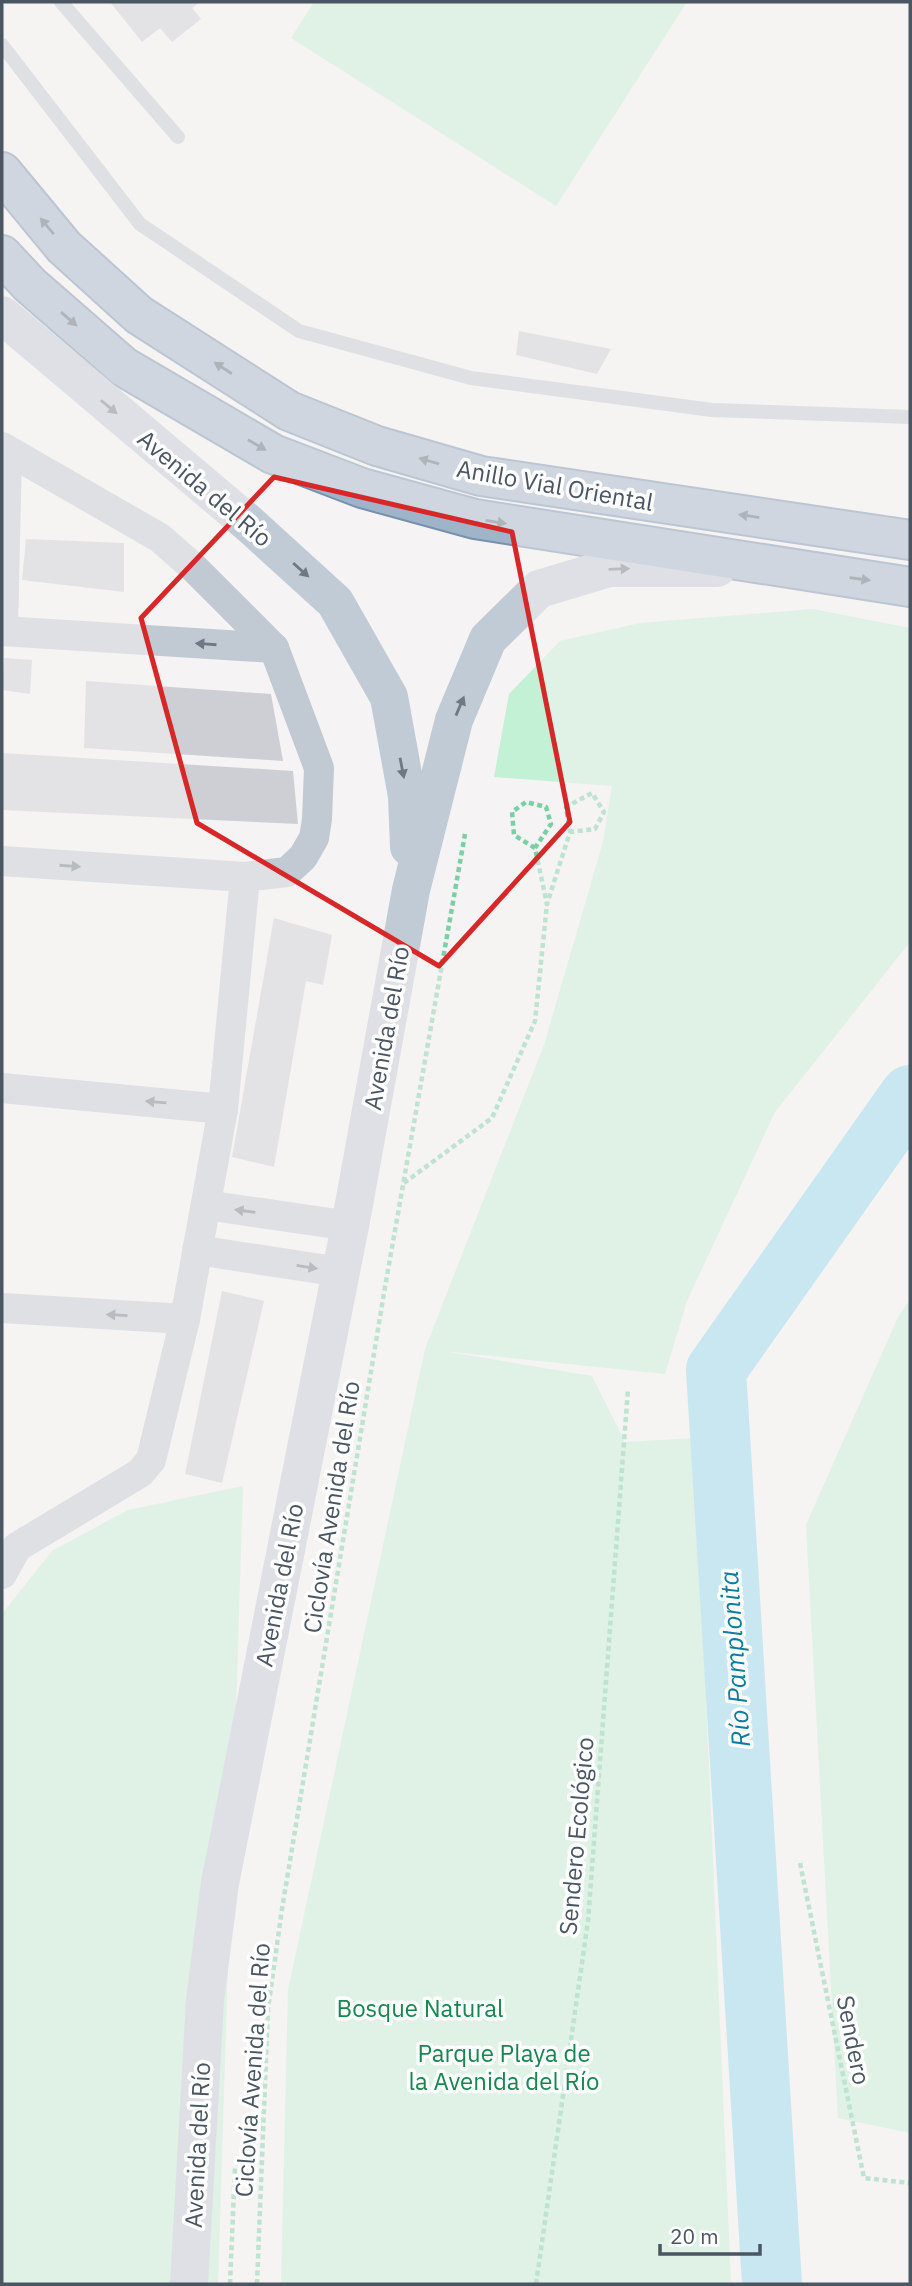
<svg xmlns="http://www.w3.org/2000/svg" width="912" height="2286" font-family="'IBM Plex Sans',sans-serif">
  <style>
    .green { fill: #c3f1d5 }
    .lines { fill: none; stroke-linecap: round; stroke-linejoin: round }
    .river { stroke: #90daee; stroke-width: 60 }
    .building { fill: #cdcfd5 }
    .trunk-casing { stroke: #7690ad; stroke-width: 42 }
    .path { stroke: #7ad0a6; stroke-width: 4.5; stroke-dasharray: 5 3.5; stroke-linecap: butt }
    .service { stroke: #c1cad2; stroke-width: 14 }
    .minor { stroke: #c1cad2; stroke-width: 30 }
    .secondary { stroke: #c1cbd6; stroke-width: 38 }
    .trunk { stroke: #9fb4c9; stroke-width: 38 }
    .oneway { fill: #5b6976 }
    .oneway2 { fill: #6e7984 }
    .oneway3 { fill: #6e7983 }
    .marked { fill: none; stroke: #d62828; stroke-width: 5; stroke-linejoin: round }
    .labels { text-anchor: middle; dominant-baseline: central; stroke-width: 7; stroke-linejoin: round; paint-order: stroke }
    .street-label { font-size: 24px; fill: #4a5661; stroke: #fff }
    .park-label { font-size: 24px; fill: #17864f; stroke: #fff }
    .water-label { font-size: 26px; font-style: italic; fill: #0c7c9b; stroke: #fff }
  </style>
  <rect width="100%" height="100%" fill="#f5f3f3"/>
  <g class="green">
    <polygon points="314,2 687,2 556,206 291,38"/>
    <polygon points="813,609 910,628 910,942 775,1112 687,1301 665,1374 443,1351 592,1376 625,1442 695,1438 731,2284 281,2284 288,1990 425,1349 544,1045 603,842 612,786 494,777 509,694 560,641 640,623"/>
    <polygon points="910,1300 910,2133 838,2118 806,1525 899,1315"/>
    <polygon points="243,1486 218,2284 2,2284 2,1614 52,1551 128,1510"/>
  </g>
  <g class="lines">
    <polyline class="river" points="772,2284 716,1370 910,1095"/>
  </g>
  <g class="building">
    <polygon points="110,2 200,2 192,8 201,19 172,42 160,28 142,42"/>
    <polygon points="519,331 611,349 597,374 516,355"/>
    <polygon points="26,539 124,543 124,592 22,580"/>
    <polygon points="4,658 32,660 30,694 2,690"/>
    <polygon points="86,681 271,694 283,761 84,748"/>
    <polygon points="2,753 293,771 298,824 2,810"/>
    <polygon points="274,918 332,935 323,985 306,981 274,1167 232,1157"/>
    <polygon points="222,1291 264,1301 222,1483 185,1474"/>
  </g>
  <g class="lines">
    <g class="trunk-casing">
      <g id="trunk">
        <polyline points="2,172 64,247 139,315 289,411 377,446 481,476 910,540"/>
        <polyline points="2,255 30,285 124,367 273,454 362,488 475,519 910,587"/>
      </g>
    </g>
    <g class="path">
      <polyline points="535,848 514,835 512,812 526,802 546,807 551,824 535,848 547,904 570,832 566,807 592,793 604,812 595,829 570,832"/>
      <polyline points="404,1183 492,1118 535,1021 547,904"/>
      <polyline points="800,1863 864,2178 910,2183"/>
      <polyline points="230,2284 235,2166"/>
      <polyline points="257,2284 268,2009 282,1909 385,1287 465,834"/>
      <polyline points="536,2284 588,1921 628,1389"/>
    </g>
    <g class="service">
      <polyline points="61,2 178,137"/>
      <polyline points="2,45 140,224 299,331 471,378 712,410 910,417"/>
    </g>
    <g class="minor">
      <polyline points="2,447 160,538 193,567 274,648 319,768 317,819 314,838 303,857 287,872 245,877 223,1109 185,1319 151,1460 140,1473 17,1547 2,1574"/>
      <polyline points="2,631 274,648"/>
      <polyline points="3,631 7,452"/>
      <polyline points="2,861 245,877"/>
      <polyline points="2,1088 223,1109"/>
      <polyline points="206,1205 350,1226"/>
      <polyline points="197,1250 340,1272"/>
      <polyline points="2,1308 185,1319"/>
    </g>
    <g class="secondary">
      <polyline points="2,315 247,522 335,602 389,697 407,796 409,847"/>
      <polyline points="189,2284 205,2000 220,1883 350,1226 411,890 454,720 488,639 539,589 609,568 717,568"/>
    </g>
    <use href="#trunk" class="trunk"/>
  </g>
  <defs><path id="oneway-solid" d="M-6-.8H1V-3.2L6.5 0L1 3.2V.8H-6Z" transform="scale(1.75)"/></defs>
  <g class="oneway">
    <use href="#oneway-solid" transform="translate(47 226) rotate(-130)"/>
    <use href="#oneway-solid" transform="translate(69 319) rotate(41)"/>
    <use href="#oneway-solid" transform="translate(223 368) rotate(-147)"/>
    <use href="#oneway-solid" transform="translate(257 445) rotate(30)"/>
    <use href="#oneway-solid" transform="translate(429 461) rotate(-164)"/>
    <use href="#oneway-solid" transform="translate(749 516) rotate(-171)"/>
    <use href="#oneway-solid" transform="translate(496 522) rotate(9)"/>
    <use href="#oneway-solid" transform="translate(860 579) rotate(8)"/>
  </g>
  <g class="oneway2">
    <use href="#oneway-solid" transform="translate(109 407) rotate(40)"/>
    <use href="#oneway-solid" transform="translate(619 569) rotate(-2)"/>
    <use href="#oneway-solid" transform="translate(301 570) rotate(42)"/>
    <use href="#oneway-solid" transform="translate(460 706) rotate(-67)"/>
    <use href="#oneway-solid" transform="translate(402 768) rotate(79)"/>
  </g>
  <g class="oneway3">
    <use href="#oneway-solid" transform="translate(206 644) rotate(-176)"/>
    <use href="#oneway-solid" transform="translate(70 866) rotate(4)"/>
    <use href="#oneway-solid" transform="translate(156 1102) rotate(-175)"/>
    <use href="#oneway-solid" transform="translate(245 1211) rotate(-172)"/>
    <use href="#oneway-solid" transform="translate(307 1267) rotate(9)"/>
    <use href="#oneway-solid" transform="translate(117 1315) rotate(-177)"/>
  </g>
  <path d="M0 0H912V2286H0ZM274,477L512,532L570,822L439,966L197,823L141,618Z" fill="#f5f3f3" fill-opacity=".55" fill-rule="evenodd"/>
  <path class="marked" d="M274,477L512,532L570,822L439,966L197,823L141,618Z"/>
  <g class="labels">
    <g class="street-label">
      <text transform="translate(555 485) rotate(10)">Anillo Vial Oriental</text>
      <text transform="translate(205 488) rotate(40)">Avenida del Río</text>
      <text transform="translate(386 1028) rotate(-80)">Avenida del Río</text>
      <text transform="translate(331 1507) rotate(-81)">Ciclovía Avenida del Río</text>
      <text transform="translate(279 1585) rotate(-79)">Avenida del Río</text>
      <text transform="translate(576 1836) rotate(-85)">Sendero Ecológico</text>
      <text transform="translate(854 2040) rotate(79)">Sendero</text>
      <text transform="translate(252 2070) rotate(-86)">Ciclovía Avenida del Río</text>
      <text transform="translate(197 2145) rotate(-87)">Avenida del Río</text>
    </g>
    <g class="park-label">
      <text x="420" y="2008">Bosque Natural</text>
      <text x="504" y="2053">Parque Playa de<tspan x="504" dy="28">la Avenida del Río</tspan></text>
    </g>
    <g class="water-label">
      <text transform="translate(734 1659) rotate(-94)">Río Pamplonita</text>
    </g>
  </g>
  <rect width="912" height="2286" fill="none" stroke="#4a5661" stroke-width="7"/>
  <path d="M660 2244v10h100v-10" fill="none" stroke="#4a5661" stroke-width="3.5"/>
  <text x="670" y="2244" font-size="21" fill="#4a5661" stroke="#ffffff" stroke-width="5" paint-order="stroke">20 m</text>
</svg>
